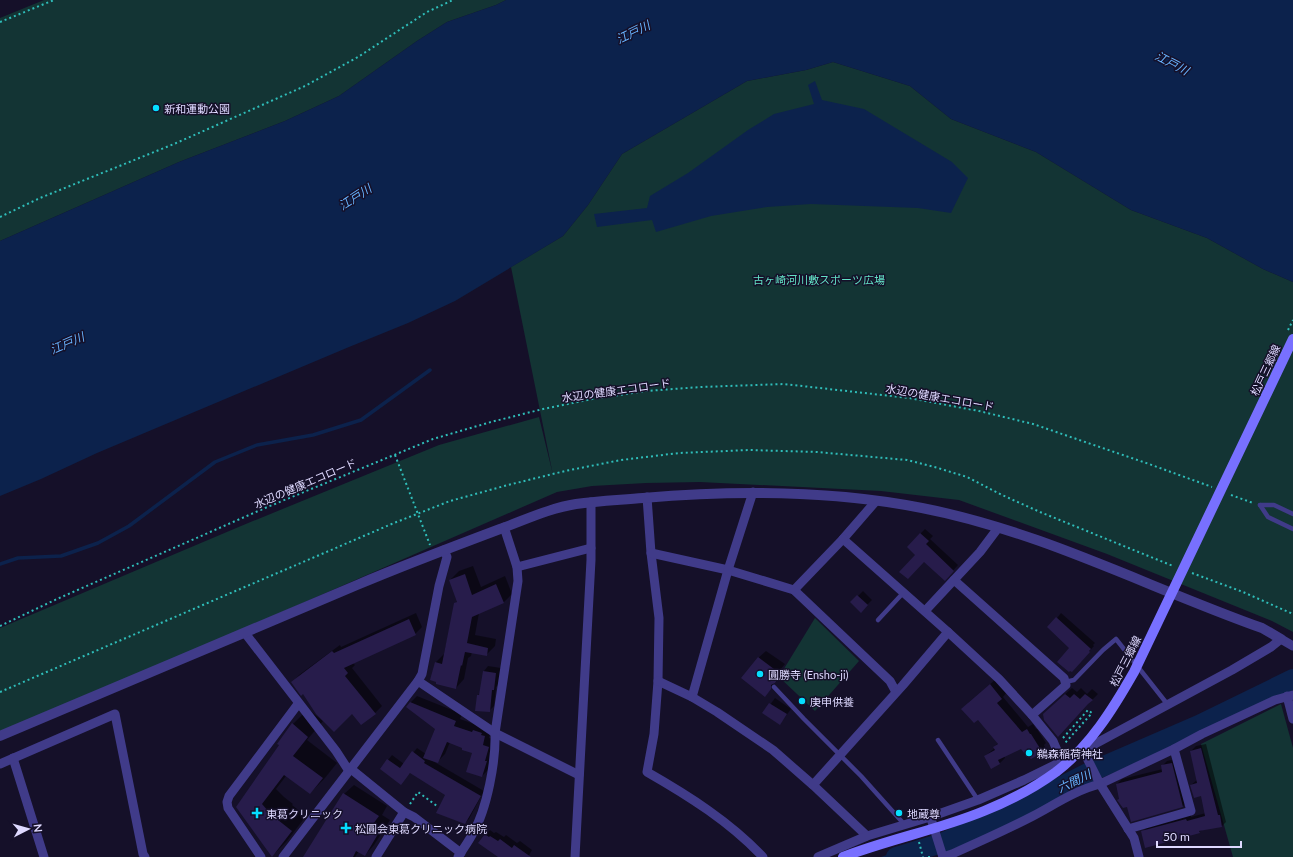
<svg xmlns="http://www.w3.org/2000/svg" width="1293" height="857" font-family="Lato,'Noto Sans JP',sans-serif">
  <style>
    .green { fill: #133434 }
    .water { fill: #0c224c }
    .shadow { fill: #0007 }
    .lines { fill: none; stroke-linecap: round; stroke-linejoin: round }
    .stream { stroke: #0c224c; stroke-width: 3.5 }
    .river { stroke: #0c224c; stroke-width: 20 }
    .building { fill: #271c4b }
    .path { stroke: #2fbdb9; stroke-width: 2; stroke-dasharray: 2 3; stroke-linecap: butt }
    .service { stroke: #403b89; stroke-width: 4.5 }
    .minor { stroke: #403b89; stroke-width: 9 }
    .tertiary { stroke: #403b89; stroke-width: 10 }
    .path-bridge { stroke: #2fbdb9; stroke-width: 2; stroke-dasharray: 2 3; stroke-linecap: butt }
    .secondary-bridge { stroke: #7870ff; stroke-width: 10 }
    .poi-dot { fill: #05deff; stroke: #151029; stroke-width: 1.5 }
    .labels { text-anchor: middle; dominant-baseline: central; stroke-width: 3; stroke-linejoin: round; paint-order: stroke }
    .poi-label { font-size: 11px; fill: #ded9ff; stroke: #151029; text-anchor: start }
    .park-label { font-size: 11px; fill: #62e2c6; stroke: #151029 }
    .street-label { font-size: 11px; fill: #ded9ff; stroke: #151029 }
    .water-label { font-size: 12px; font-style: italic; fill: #67b3ff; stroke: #151029 }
  </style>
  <rect width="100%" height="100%" fill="#151029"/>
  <g class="green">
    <polygon points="44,0 506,0 496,5 447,22 417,41 339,96 285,121 179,162 0,241 0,18"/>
    <polygon points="833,62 910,86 951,119 1036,152 1131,210 1207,238 1263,269 1293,282 1293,632 1272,621 1107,554 959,500 881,491 700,482 646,483 592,486 557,492 0,735 0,628 241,526 439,445 539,417 553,475 511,267 563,236 588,205 622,154 747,81 806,70"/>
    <polygon points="815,618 859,661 815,711 779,677"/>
    <polygon points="1281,704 1293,748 1293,857 1233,857 1201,744"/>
  </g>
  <g class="water">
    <polygon points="506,0 1293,0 1293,282 1263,269 1207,238 1131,210 1036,152 951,119 910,86 833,62 806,70 747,81 622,154 588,205 563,236 455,301 408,323 349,347 97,453 41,479 0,496 0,241 179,162 285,121 339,96 417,41 447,22 496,5"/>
    <polygon points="815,81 822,100 864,109 952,162 968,178 951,213 918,208 811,204 767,207 711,216 656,232 652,220 597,227 594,214 647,208 650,196 688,173 748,130 774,114 814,104 808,85"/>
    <polygon points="950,833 954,842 911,857 881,857"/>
  </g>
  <g class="shadow">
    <polygon points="925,529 933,536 930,539 958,565 945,580 917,555 920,534"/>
    <polygon points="473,566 481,587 505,576 512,594 504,602 479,613 475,635 496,639 495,646 486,655 472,652 471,656 468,658 464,679 456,688 435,663 444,654 455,604 458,600 450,580 459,571"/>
    <polygon points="863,591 872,600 861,611 852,602"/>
    <polygon points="416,613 422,627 415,634 353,663 355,665 352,668 382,706 375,713 352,712 303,693 292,683 299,675 340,645 341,647"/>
    <polygon points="1061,613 1095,643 1093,645 1094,646 1076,666 1071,648 1057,618"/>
    <polygon points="766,651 785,664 780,670 784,672 765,695 758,658"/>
    <polygon points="488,666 501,668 499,684 496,687 494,706 489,711 478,695 481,693 484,671"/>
    <polygon points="996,679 1007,692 1003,697 1028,727 1033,724 1036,729 1037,729 1046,743 1044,745 1045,747 1039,753 1021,748 1004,756 1005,758 1000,763 985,756 995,748 994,747 998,743 968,703"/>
    <polygon points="1072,688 1077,692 1081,688 1087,694 1092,689 1098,694 1092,700 1050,708"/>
    <polygon points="417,696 462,714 460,719 491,730 489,738 495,740 489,769 482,776 473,752 463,747 450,742 445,754 438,761 431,760 484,791 469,819 465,823 446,795 411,772 401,783 388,760 392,755 404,764 417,748 426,754 436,729 410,703"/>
    <polygon points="775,698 791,709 780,724 764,713"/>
    <polygon points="308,709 323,721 307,740 337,763 325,778 310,793 286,776 276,789 284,797 293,804 292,805 306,816 287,841 272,856 238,807 293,724"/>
    <polygon points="1206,744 1226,822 1222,826 1202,830 1199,832 1143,832 1147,827 1191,814 1191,817 1206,813 1202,795 1191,785 1197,780 1191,751 1196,746"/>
    <polygon points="1176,759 1188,801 1183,806 1132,821 1128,805 1120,798 1117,784 1122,779 1163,769 1162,766 1167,761"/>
    <polygon points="354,785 387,806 382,815 390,820 374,845 365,855 359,851 355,857 304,857 344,794"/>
    <polygon points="490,830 494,833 496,832 504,837 506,835 517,843 520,841 532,850 528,857 500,857 485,835"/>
  </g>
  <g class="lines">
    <polyline class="stream" points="0,564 18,558 61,556 98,543 129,526 215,462 257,445 313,435 361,420 430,370"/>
    <polyline class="river" points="896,857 942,843 1004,816 1088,773 1199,725 1293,679"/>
  </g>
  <g class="building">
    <polygon points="920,533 929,541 926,544 954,571 945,581 924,562 908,579 899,572 915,555 907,547"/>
    <polygon points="465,574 472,595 496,584 504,603 472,617 467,643 488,648 487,656 465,652 462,666 461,665 456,689 436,684 436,682 430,680 435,662 442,664 454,603 457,602 449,580"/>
    <polygon points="857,595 868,605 861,613 850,602"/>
    <polygon points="1056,617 1091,649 1089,651 1090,652 1072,672 1070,671 1069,672 1057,662 1069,648 1047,627"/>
    <polygon points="409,619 416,635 344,668 348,673 345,676 376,714 361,725 352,714 334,732 316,714 303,694 301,696 291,682 332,651 334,653"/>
    <polygon points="758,657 778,672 774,678 777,680 775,683 771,685 771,689 765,697 741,678"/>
    <polygon points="483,671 496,673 494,690 492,690 490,712 475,711 477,695 479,695"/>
    <polygon points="990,684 1002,699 997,703 1022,732 1027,729 1030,734 1031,734 1041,750 1038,751 1040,754 1031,759 1029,757 1028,758 1021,749 998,760 1000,764 991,769 984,756 995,750 993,747 998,744 978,720 974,723 961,709"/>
    <polygon points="1065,694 1070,698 1074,694 1080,699 1085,694 1093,700 1088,704 1058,737 1044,720 1043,714"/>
    <polygon points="410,702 456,721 454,726 472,732 473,730 482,733 481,735 485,736 483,745 489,747 485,761 487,761 482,777 466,772 472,753 462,750 462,748 447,742 438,763 423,758 435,729 406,707"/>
    <polygon points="769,703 787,714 780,725 762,713"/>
    <polygon points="292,723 308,737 293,756 323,778 310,794 284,775 262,804 269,812 278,819 278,820 292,831 272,857 236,807 279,745 277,744"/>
    <polygon points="1201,748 1218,815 1220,815 1222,827 1199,831 1200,833 1145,848 1141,831 1186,819 1187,821 1205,816 1201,796 1194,798 1190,785 1197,783 1190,751"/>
    <polygon points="412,751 425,761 424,763 481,796 465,824 436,813 445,795 410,773 401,785 380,769 387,759 400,768"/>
    <polygon points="1172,763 1183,807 1131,822 1127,807 1123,808 1117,800 1119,799 1116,784 1162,772 1161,765"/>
    <polygon points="343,793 379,816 373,824 381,829 365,856 356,851 353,857 303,857"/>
    <polygon points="485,834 489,837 490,836 498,841 500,839 512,848 514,845 531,857 498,857 478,843"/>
  </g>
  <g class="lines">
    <g class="path">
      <polyline points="0,22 54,0"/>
      <polyline points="0,217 40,198 174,144 305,86 358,57 427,12 453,0"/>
      <polyline points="395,455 430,545"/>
      <polyline points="1231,495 1253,503"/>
      <polyline points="1192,573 1243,592 1293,614"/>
      <polyline points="0,626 57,599 265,508 433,439 491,422 543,409 592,399 646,391 701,387 784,384 909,398 979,411 1033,424 1149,464 1212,487"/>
      <polyline points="0,692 394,523 450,501 508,485 565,471 621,460 679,453 749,450 817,452 907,460 938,468 967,477 1002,495 1040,512 1173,566"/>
      <polyline points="1063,738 1088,710 1092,713 1065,743"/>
      <polyline points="410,804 418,792 437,806"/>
      <polyline points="919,842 923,857"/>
      <polyline points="928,857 930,857"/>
    </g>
    <g class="service">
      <polyline points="1260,505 1268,517 1293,529"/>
      <polyline points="1260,505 1274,505 1293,514"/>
      <polyline points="878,620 904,592"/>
      <polyline points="1065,682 1074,680 1103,650 1116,639 1168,705"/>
      <polyline points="774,687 804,719 861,776 904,824"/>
      <polyline points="938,740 978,800"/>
    </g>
    <g class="minor">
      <path d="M647,497L651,553L659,618L658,681L654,734L647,772C689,796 730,822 763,857"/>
      <polyline points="876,501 843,539 948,632"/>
      <polyline points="651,553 728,570 794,590 890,681 896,692"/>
      <polyline points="517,567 591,548"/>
      <polyline points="954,580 1064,678 1066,685 1032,715"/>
      <polyline points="794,590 843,539"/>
      <polyline points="925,611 980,552 998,528"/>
      <polyline points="245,633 336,751 349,771"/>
      <polyline points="418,681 495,733 579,775"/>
      <polyline points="658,681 692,697 717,712 773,750 813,785 867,836"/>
      <polyline points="1287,696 1293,719"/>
      <polyline points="692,697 728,570 753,492"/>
      <polyline points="1083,750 1100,784 1174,749 1202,734 1275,700 1293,695"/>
      <polyline points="1080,752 1232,670 1271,647 1281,639 1293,646"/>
      <polyline points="13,758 44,857"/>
      <polyline points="0,764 115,714 143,854 145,857"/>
      <polyline points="351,769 404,812 414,817 461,853"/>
      <polyline points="813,785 903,685 948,632 999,679 1032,715 1053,741 1062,762"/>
      <polyline points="932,822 943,857"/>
      <polyline points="1128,829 1191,811 1174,749"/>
      <polyline points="261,857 228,808 227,802 229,796 298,704"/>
      <polyline points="283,857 418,681 422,674 439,586 447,557 444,550"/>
      <polyline points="376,857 404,812"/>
      <path d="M458,857C463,849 469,841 473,833C487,809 496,761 495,733L518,581L517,567L504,527"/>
      <polyline points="575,857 591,560 591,502"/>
      <polyline points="818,857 867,836 930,817 978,800 1024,780 1069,758"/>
      <path d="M943,857L952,854C979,842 1006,830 1033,816C1054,805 1076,790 1100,784L1134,838L1139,857"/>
    </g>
    <path class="tertiary" d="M0,736C119,685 238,636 357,585C404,565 452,547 500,529C525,520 550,508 576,504C598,501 621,500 643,498C736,490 830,490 922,508C1041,531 1149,588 1262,628L1281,639"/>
    <polyline class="path-bridge" points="1288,330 1293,320"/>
    <path class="secondary-bridge" d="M843,857C889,839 938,830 984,811C1009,801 1034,788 1056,772C1090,746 1113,709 1134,672L1293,339"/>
  </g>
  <g class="poi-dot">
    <circle cx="156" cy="108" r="4"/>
    <circle cx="760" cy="674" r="4"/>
    <circle cx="802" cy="701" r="4"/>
    <circle cx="1029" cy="753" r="4"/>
    <path d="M255 807h4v4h4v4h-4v4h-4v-4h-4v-4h4z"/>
    <circle cx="899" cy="813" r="4"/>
    <path d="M344 822h4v4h4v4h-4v4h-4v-4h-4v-4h4z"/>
  </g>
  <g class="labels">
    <g class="poi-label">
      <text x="164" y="108">新和運動公園</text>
      <text x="768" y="674">圓勝寺 (Ensho-ji)</text>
      <text x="810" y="701">庚申供養</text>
      <text x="1037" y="753">鵜森稲荷神社</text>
      <text x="266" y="813">東葛クリニック</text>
      <text x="907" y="813">地蔵尊</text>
      <text x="355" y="828">松圓会東葛クリニック病院</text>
    </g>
    <g class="park-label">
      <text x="819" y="279">古ヶ崎河川敷スポーツ広場</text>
    </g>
    <g class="street-label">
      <text transform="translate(1265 370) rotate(-65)">松戸三郷線</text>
      <text transform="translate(616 390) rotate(-8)">水辺の健康エコロード</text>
      <text transform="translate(940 397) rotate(10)">水辺の健康エコロード</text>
      <text transform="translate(305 483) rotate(-23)">水辺の健康エコロード</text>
      <text transform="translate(1125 661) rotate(-63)">松戸三郷線</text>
    </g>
    <g class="water-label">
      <text transform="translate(633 32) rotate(-26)">江戸川</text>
      <text transform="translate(1172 63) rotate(28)">江戸川</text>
      <text transform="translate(355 197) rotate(-33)">江戸川</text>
      <text transform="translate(67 343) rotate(-23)">江戸川</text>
      <text transform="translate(1074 781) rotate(-26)">六間川</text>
    </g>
  </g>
  <g transform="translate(28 829) rotate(84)" stroke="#151029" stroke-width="3" paint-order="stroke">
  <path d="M0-3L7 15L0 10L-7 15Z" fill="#ded9ff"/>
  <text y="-6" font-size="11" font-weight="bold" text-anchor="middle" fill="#ded9ff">N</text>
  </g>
  <path d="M1157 841v6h84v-6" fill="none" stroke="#ded9ff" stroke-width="2"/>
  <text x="1163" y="841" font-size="12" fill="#ded9ff" stroke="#151029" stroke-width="3" paint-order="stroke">50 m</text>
</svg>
